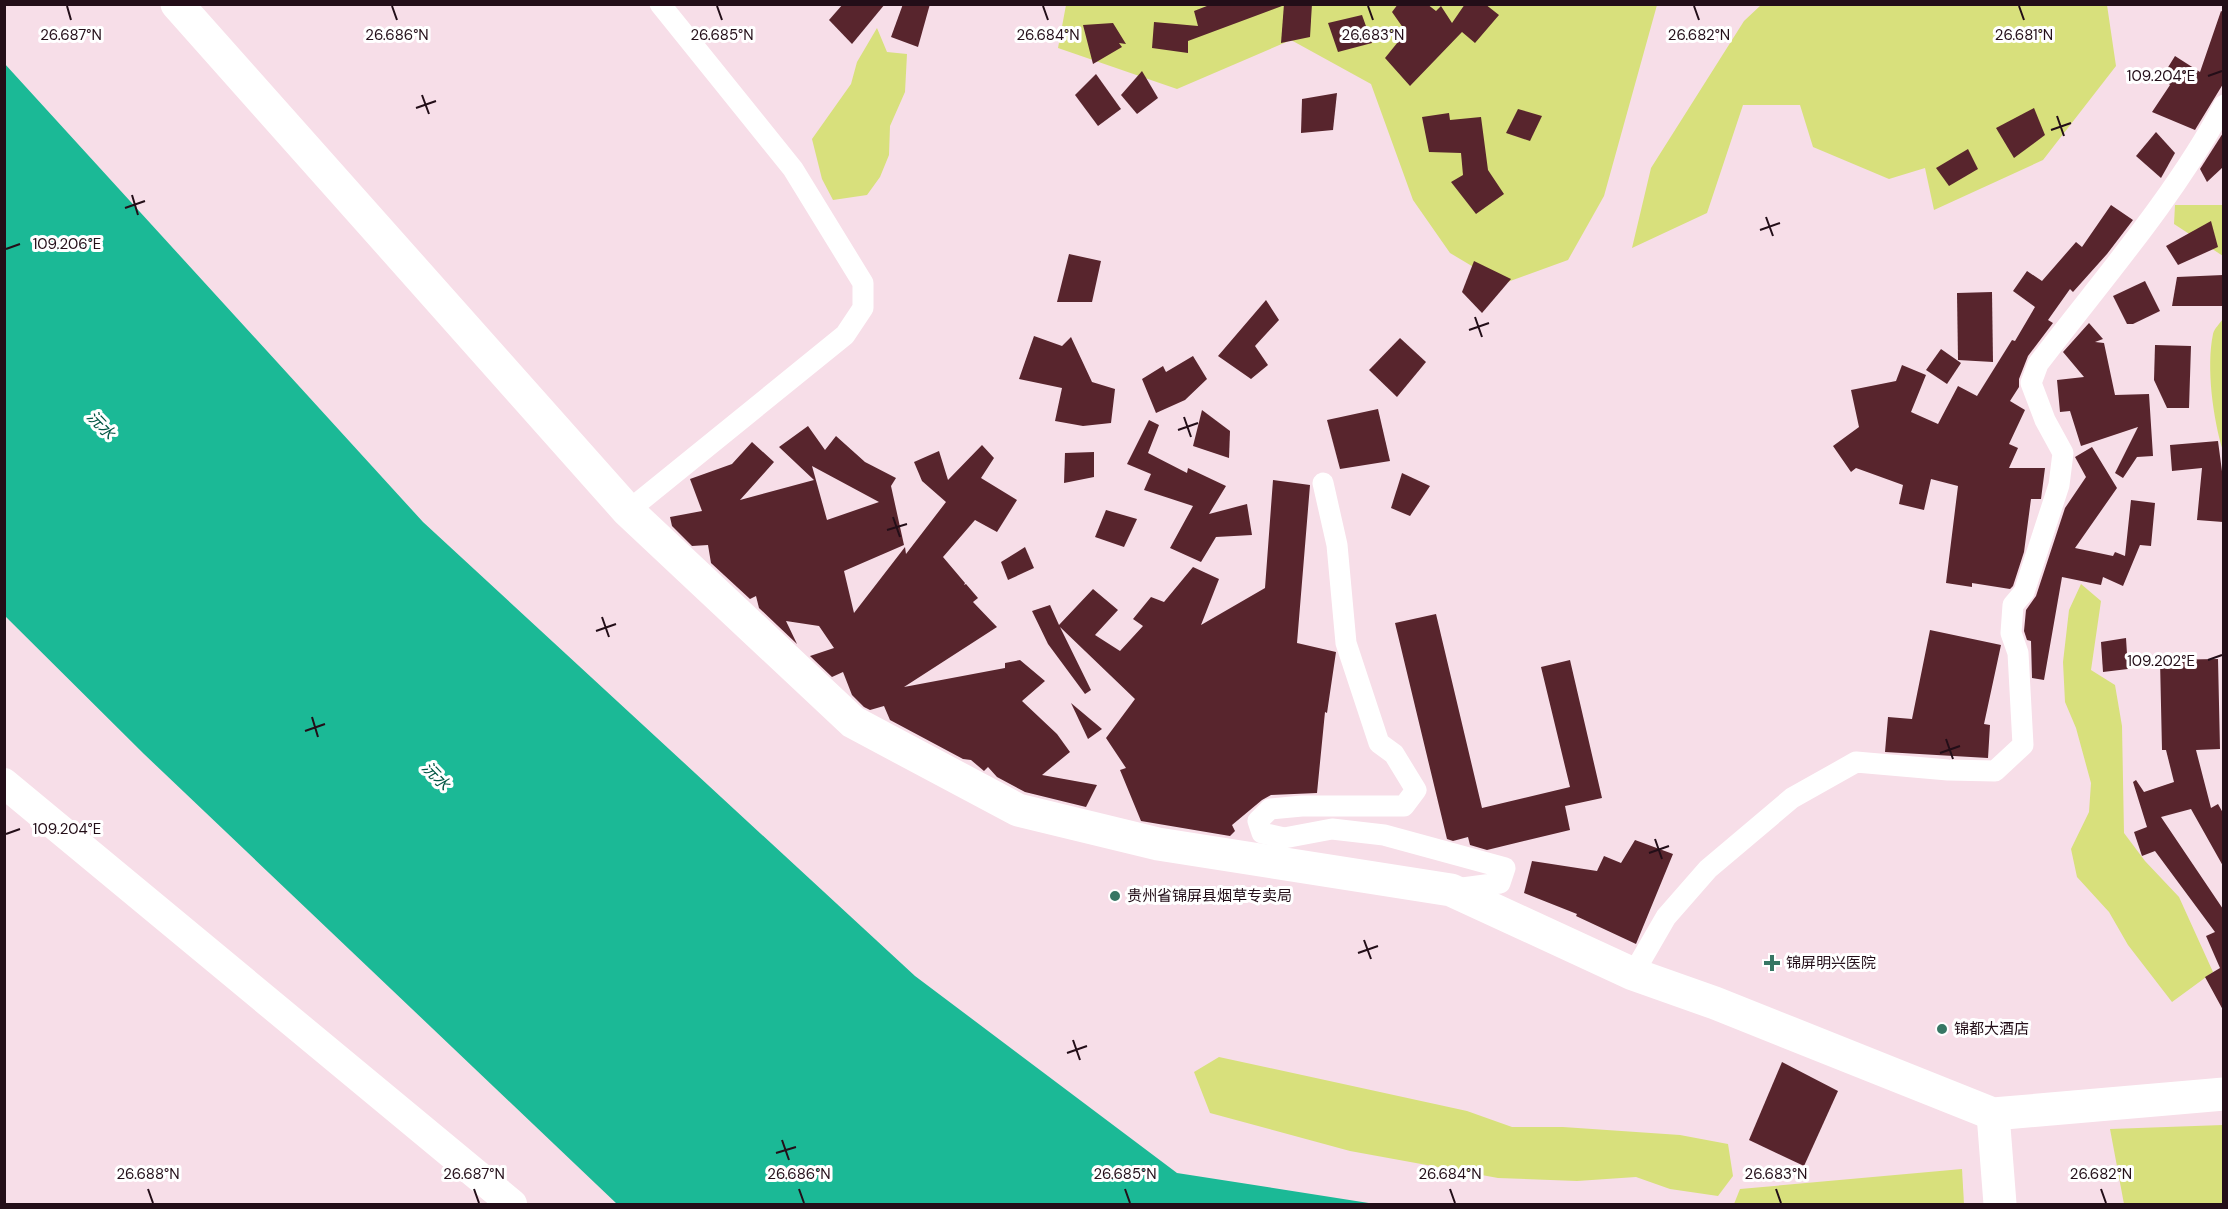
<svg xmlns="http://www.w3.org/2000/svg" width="2228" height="1209" font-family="'DM Sans','Noto Sans SC',sans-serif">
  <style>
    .green { fill: #d8e07c }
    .water { fill: #1bb996 }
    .building { fill: #58252d; fill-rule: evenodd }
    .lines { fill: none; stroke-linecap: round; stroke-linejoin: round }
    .street { stroke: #fff; stroke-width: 21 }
    .secondary { stroke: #fff; stroke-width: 30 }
    .primary { stroke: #fff; stroke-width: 33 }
    .ticks { fill: none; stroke: #230e18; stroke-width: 2 }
    .poi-dot { fill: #377664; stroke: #fff; stroke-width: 2 }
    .labels { text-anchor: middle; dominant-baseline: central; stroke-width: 6; stroke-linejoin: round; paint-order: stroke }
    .poi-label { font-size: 15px; fill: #230e18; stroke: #fff; text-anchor: start }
    .water-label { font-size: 16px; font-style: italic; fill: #005543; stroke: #fff }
    .ticks-label { font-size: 15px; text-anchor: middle; fill: #230e18; stroke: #fff; stroke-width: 6; stroke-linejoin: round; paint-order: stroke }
  </style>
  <rect width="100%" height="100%" fill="#f7dee8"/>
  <g class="green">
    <polygon points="1066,5 1657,5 1604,196 1568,260 1502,284 1450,253 1413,200 1371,84 1291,40 1177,89 1058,48"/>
    <polygon points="1761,5 2107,5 2116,66 2043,160 1934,210 1925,168 1889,179 1813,147 1800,105 1743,105 1707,213 1632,248 1651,168 1744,21"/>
    <polygon points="877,28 887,52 907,54 905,92 890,126 889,155 880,177 867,195 833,200 822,179 812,139 851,84 857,62"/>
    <polygon points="2175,205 2223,205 2223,256 2174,224"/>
    <path d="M2223,319V451C2213,419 2206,367 2213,334C2214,329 2220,323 2223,319Z"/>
    <polygon points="2081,584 2101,601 2091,670 2115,685 2122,726 2124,833 2145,861 2179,897 2213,972 2172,1002 2128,945 2109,912 2077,877 2071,849 2089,812 2091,783 2076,728 2065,702 2063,662 2069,610"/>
    <polygon points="1219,1057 1467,1111 1512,1127 1563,1127 1680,1135 1728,1144 1733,1176 1718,1196 1670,1189 1636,1177 1577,1181 1498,1178 1350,1151 1210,1113 1194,1072"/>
    <polygon points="2223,1125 2223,1204 2124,1204 2110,1129"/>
    <polygon points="1962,1169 1964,1204 1734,1204 1740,1189"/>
  </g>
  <polygon class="water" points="4,63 423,522 915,976 1177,1173 1375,1204 617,1204 144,754 5,616"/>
  <g class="building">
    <polygon points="843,4 885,4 852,44 829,20"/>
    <polygon points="903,4 930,4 918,47 891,37"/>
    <polygon points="1212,4 1282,6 1188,41 1188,53 1152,48 1154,22 1198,26 1194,11"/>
    <polygon points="1284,4 1312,4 1310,37 1281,43"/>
    <polygon points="1398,4 1427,4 1436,11 1441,6 1452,23 1465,4 1485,4 1499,15 1475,43 1462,32 1410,86 1385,58 1406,32 1392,12"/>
    <polygon points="2221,11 2223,12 2223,84 2195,130 2152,112 2170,85 2162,77 2175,56 2200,72"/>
    <polygon points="1362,15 1372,43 1338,52 1328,23"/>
    <polygon points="1113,23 1126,44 1119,43 1122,47 1093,64 1083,25"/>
    <polygon points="1142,71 1158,98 1137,114 1121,95"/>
    <polygon points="1096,74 1121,109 1098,126 1075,95"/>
    <polygon points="1337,93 1333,130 1301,133 1302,99"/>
    <polygon points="2034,108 2045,135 2014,158 1996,128"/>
    <polygon points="1518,109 1542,116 1530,141 1506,133"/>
    <polygon points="1449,113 1450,120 1481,117 1488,170 1504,194 1476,214 1451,182 1463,175 1461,153 1429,152 1422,117"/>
    <polygon points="2156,132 2175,153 2161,178 2136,156"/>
    <polygon points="2223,133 2223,167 2207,182 2200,169"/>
    <polygon points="1968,149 1978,169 1949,186 1936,168"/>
    <polygon points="2111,205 2133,220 2107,254 2073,292 2070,289 2048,320 2053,323 2028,356 2019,379 2019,387 2010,401 2025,410 2009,444 2018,448 2009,468 2045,468 2041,499 2031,499 2024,552 2013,586 2010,589 1972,583 1972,587 1946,583 1958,486 1931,479 1924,510 1899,504 1903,485 1856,468 1851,472 1833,446 1859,427 1851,390 1896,381 1902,365 1926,375 1911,412 1938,424 1958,386 1977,396 2012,340 2015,341 2035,307 2013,291 2027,271 2042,281 2076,242 2082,247"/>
    <polygon points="2211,221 2218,247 2178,265 2166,246"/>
    <polygon points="1069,254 1101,261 1092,302 1057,302"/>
    <polygon points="1474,261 1511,279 1482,313 1462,292"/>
    <polygon points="2223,275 2223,306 2172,306 2177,277"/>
    <polygon points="2145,281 2160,311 2133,324 2127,324 2113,296"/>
    <polygon points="1992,292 1993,362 1958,360 1957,293"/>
    <polygon points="1266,300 1279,320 1255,346 1268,365 1251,379 1218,356"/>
    <polygon points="2089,323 2103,339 2095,342 2104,343 2115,395 2149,394 2153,456 2137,457 2123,478 2115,473 2138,427 2081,446 2070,411 2060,412 2057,380 2084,377 2063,352"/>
    <polygon points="1034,336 1062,346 1071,337 1092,382 1115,389 1111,423 1083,426 1055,421 1062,388 1019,379"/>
    <polygon points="1400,338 1426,362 1397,397 1369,370"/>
    <polygon points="2155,345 2191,346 2189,408 2167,408 2154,380"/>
    <polygon points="1941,349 1961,363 1947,384 1926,370"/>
    <polygon points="1193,356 1207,379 1185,400 1156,413 1142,379 1163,366 1166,372"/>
    <polygon points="1378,409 1390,461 1340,469 1327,420"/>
    <polygon points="1202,410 1230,431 1229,458 1193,446"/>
    <polygon points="1149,420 1159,425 1148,453 1187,473 1188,468 1226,486 1209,514 1247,504 1252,535 1216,537 1201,562 1170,548 1193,506 1144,490 1151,474 1127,464"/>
    <path d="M808,426L825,450L836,436L865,462L896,478L891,486L904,545L844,571L854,613L905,547L906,554L946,502L922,481L914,462L939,451L948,480L982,445L994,458L981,478L1017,500L997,532L975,520L943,557L965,583L964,585L966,584L978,598L973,602L997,627L904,687L1005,668V663L1020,660L1045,681L1022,701L1057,734L1070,752L1042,775L1097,785L1086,807L1025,792L997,777L988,767L984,771L971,760L963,759L890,720L884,706L870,710L864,707L852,695L843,672L832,677L810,656L834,648L819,626L786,621L797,644L759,608L756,596L750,599L711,563L708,545L692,546L672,526L670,517L702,511L690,479L732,464L752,442L774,462L740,500L814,480L779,447ZM812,466L879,502L827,520Z"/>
    <polygon points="2218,441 2223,479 2223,522 2197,520 2202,468 2172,471 2170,445"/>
    <polygon points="2092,447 2117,488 2075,548 2113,556 2115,552 2125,556 2131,500 2155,503 2151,546 2140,545 2123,586 2103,577 2101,585 2062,577 2044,680 2032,678 2031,641 2027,640 2024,631 2026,610 2036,596 2065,508 2086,477 2075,457"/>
    <polygon points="1094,452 1094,477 1064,483 1065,453"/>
    <polygon points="1402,473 1430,486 1410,516 1391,508"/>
    <polygon points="1273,480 1310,485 1297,643 1336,652 1327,713 1325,712 1317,793 1271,795 1262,800 1232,825 1235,831 1230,836 1141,821 1120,770 1126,768 1106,738 1135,699 1060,627 1091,690 1085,694 1048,644 1032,611 1050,605 1059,625 1093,589 1118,610 1095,635 1120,651 1143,626 1133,619 1151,597 1164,602 1193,567 1219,579 1201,625 1265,588"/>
    <polygon points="1106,510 1137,519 1124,547 1095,537"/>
    <polygon points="1025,547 1034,568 1008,580 1001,562"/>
    <polygon points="1436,614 1482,808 1570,787 1541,667 1570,660 1602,798 1565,806 1570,830 1487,850 1470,845 1468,837 1453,841 1447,839 1395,623"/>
    <polygon points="1930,630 2001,645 1984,724 1990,725 1988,758 1885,752 1888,717 1912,719"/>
    <polygon points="2126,638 2128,669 2103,672 2101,642"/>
    <polygon points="2218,659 2220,749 2196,750 2211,808 2218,804 2223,813 2223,866 2191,809 2161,817 2223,909 2223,1010 2205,977 2220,968 2206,936 2215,932 2155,851 2142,856 2134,832 2147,827 2133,782 2136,780 2144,792 2174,782 2166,750 2162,750 2160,660"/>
    <polygon points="1071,703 1102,729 1088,739"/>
    <polygon points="1635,840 1673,854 1636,944 1576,916 1577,914 1524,893 1532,861 1597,871 1604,856 1621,863"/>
    <polygon points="1782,1062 1838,1091 1804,1166 1749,1140"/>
  </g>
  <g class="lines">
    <g class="street">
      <polyline points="1323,483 1337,545 1346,643 1379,743 1394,754 1416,790 1404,806 1302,806 1270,809 1258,821 1262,833 1284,838 1332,829 1384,835 1505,868 1500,883 1455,889"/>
      <polyline points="628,511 845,335 863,308 863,283 793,169 660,4"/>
      <path d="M1633,974L1666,917L1708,869L1792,798L1856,762L1948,770L1995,771L2023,745L2018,653L2011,633L2013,605L2024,592L2059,485L2063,453L2045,420L2031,383L2038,364C2102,280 2174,198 2224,105"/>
    </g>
    <polyline class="secondary" points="4,783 512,1204"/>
    <g class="primary">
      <polyline points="177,4 628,511 853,722 1018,810 1158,844 1451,890 1633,974 1715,1003 1993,1114 2224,1094"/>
      <polyline points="1993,1114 2000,1204"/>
    </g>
  </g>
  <path class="ticks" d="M67,6L71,20M392,6L397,20M717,6L722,20M1043,6L1048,20M1368,6L1373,20M1694,6L1699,20M2019,6L2024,20M2208,76L2222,71M422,95L429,114M416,108L436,101M2057,116L2064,136M2051,130L2071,123M132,195L138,215M125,208L145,201M1766,217L1773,236M1760,230L1780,223M6,249L20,244M1475,317L1482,337M1469,330L1489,323M1184,417L1191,437M1178,430L1198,423M893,517L900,537M887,530L907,524M602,617L609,637M596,631L616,624M2208,660L2222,655M312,717L318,737M305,731L325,724M1946,739L1953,759M1940,753L1960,746M6,834L20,829M1655,839L1662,859M1649,853L1669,846M1364,940L1371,959M1358,953L1378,946M1073,1040L1080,1060M1067,1053L1087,1046M782,1140L789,1160M776,1153L796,1147M148,1189L153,1203M474,1189L479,1203M799,1189L804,1203M1125,1189L1130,1203M1450,1189L1455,1203M1776,1189L1781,1203M2101,1189L2106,1203"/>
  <g class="poi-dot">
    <circle cx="1115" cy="896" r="6"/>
    <path d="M1769 954h6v6h6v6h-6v6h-6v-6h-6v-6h6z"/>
    <circle cx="1942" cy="1029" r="6"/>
  </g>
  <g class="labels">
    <g class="poi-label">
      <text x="1127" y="896">贵州省锦屏县烟草专卖局</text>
      <text x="1786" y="963">锦屏明兴医院</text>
      <text x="1954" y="1029">锦都大酒店</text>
    </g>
    <g class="water-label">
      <text transform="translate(101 425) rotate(46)">沅水</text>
      <text transform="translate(436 776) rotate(46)">沅水</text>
    </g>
  </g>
  <g class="ticks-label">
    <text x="71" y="40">26.687°N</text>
    <text x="397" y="40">26.686°N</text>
    <text x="722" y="40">26.685°N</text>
    <text x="1048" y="40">26.684°N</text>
    <text x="1373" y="40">26.683°N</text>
    <text x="1699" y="40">26.682°N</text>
    <text x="2024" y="40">26.681°N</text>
    <text x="2161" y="81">109.204°E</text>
    <text x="67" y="249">109.206°E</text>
    <text x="2161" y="666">109.202°E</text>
    <text x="67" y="834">109.204°E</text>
    <text x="148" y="1179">26.688°N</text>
    <text x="474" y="1179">26.687°N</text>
    <text x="799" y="1179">26.686°N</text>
    <text x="1125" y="1179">26.685°N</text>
    <text x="1450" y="1179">26.684°N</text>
    <text x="1776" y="1179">26.683°N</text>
    <text x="2101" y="1179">26.682°N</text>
  </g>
  <rect width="2228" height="1209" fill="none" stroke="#230e18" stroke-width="12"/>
</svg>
